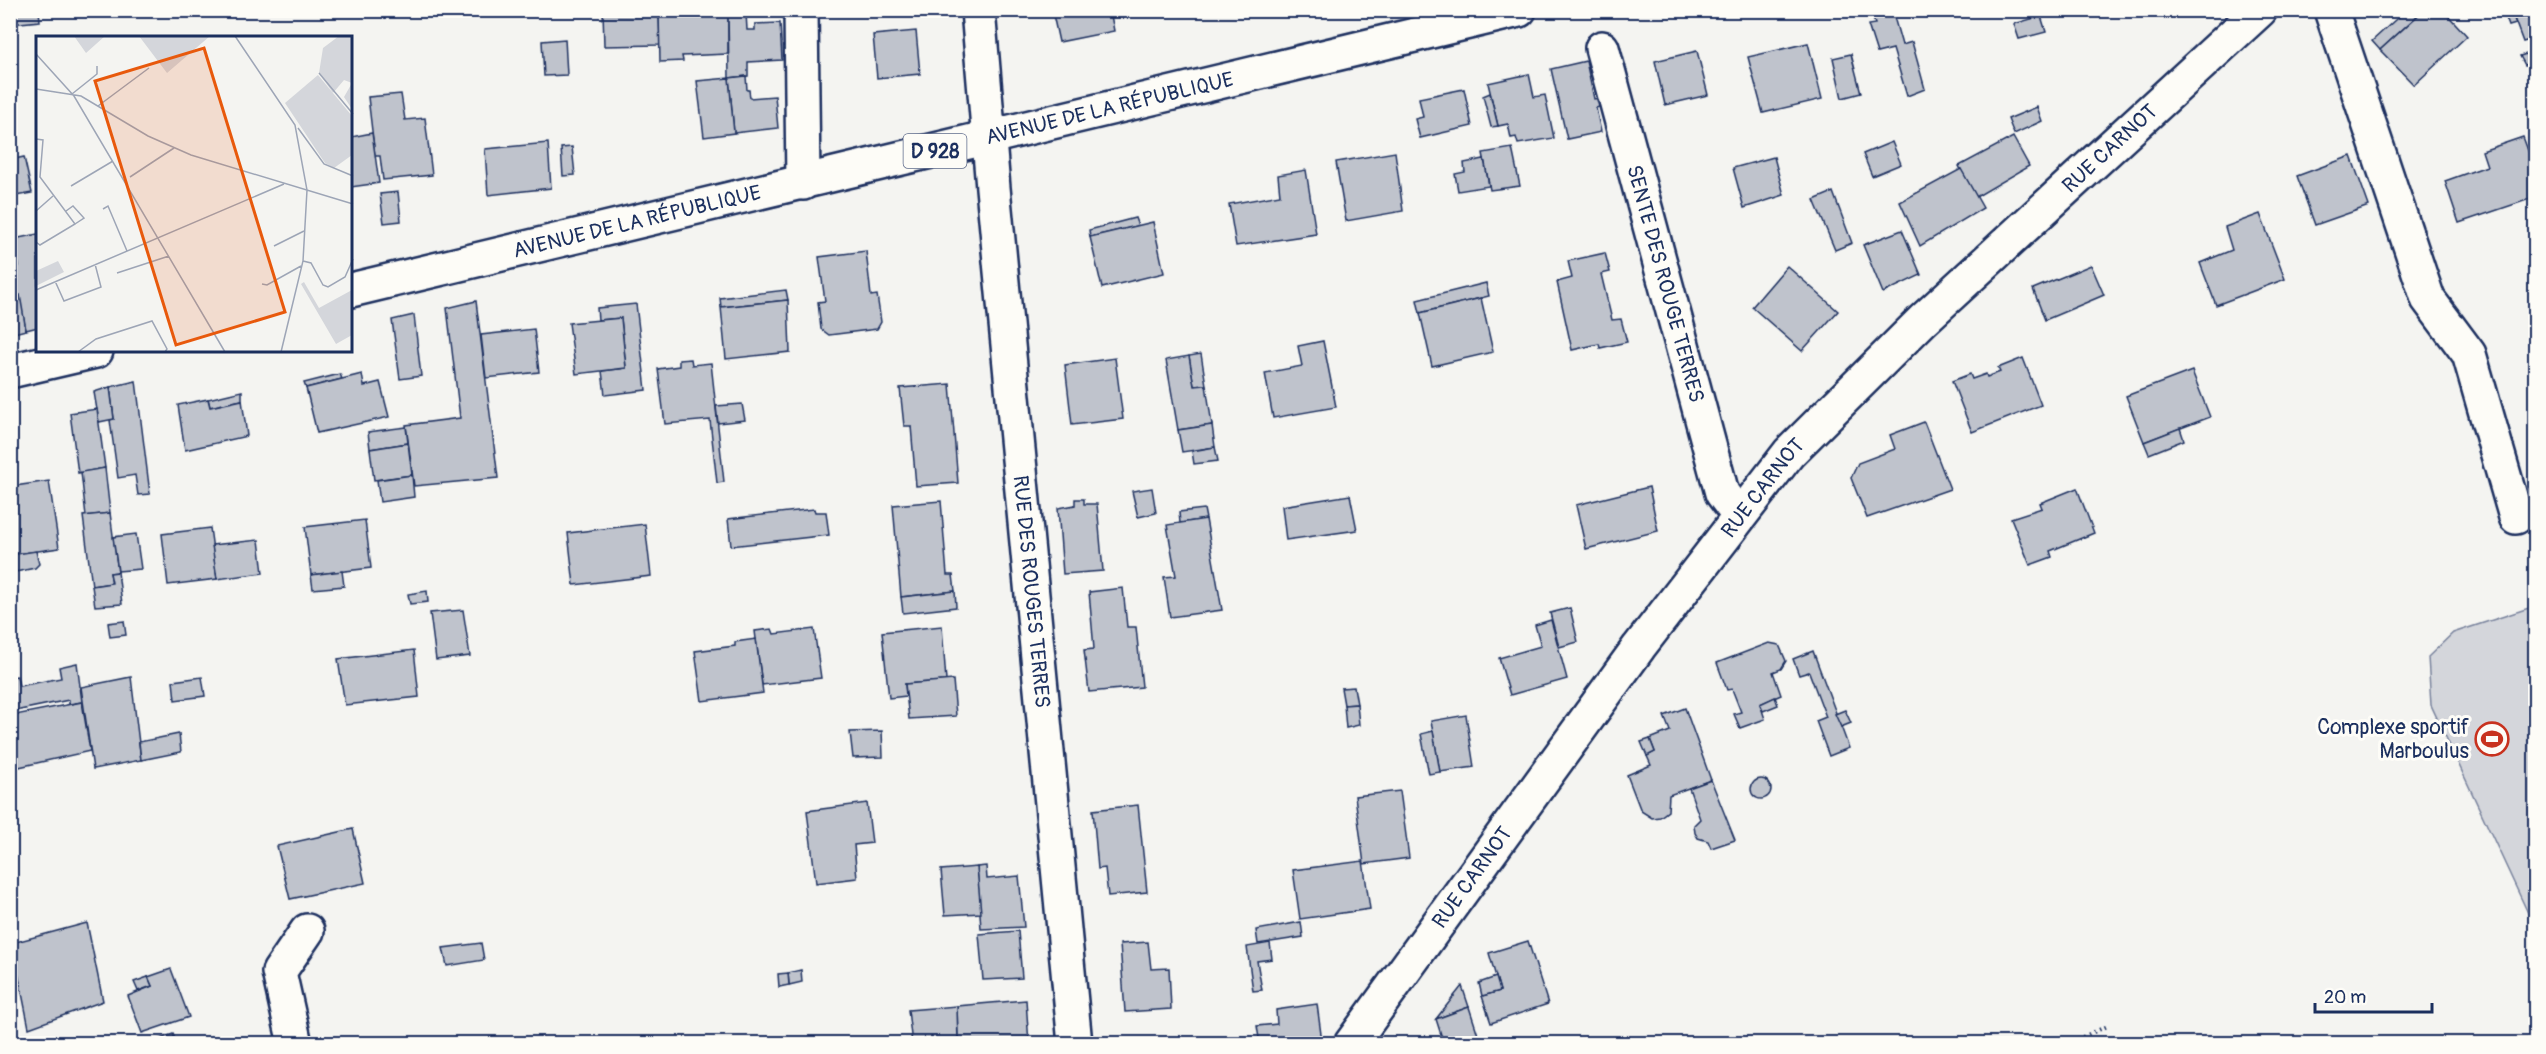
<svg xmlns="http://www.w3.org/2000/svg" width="2546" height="1054" font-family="Pangolin,sans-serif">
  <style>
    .grass { fill: #d4d6db; stroke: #78829c; stroke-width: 1.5 }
    .building { fill: #bfc3cc; stroke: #1b2f5e; stroke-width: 1.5 }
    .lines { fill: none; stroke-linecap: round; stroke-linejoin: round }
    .minor-casing { stroke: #1b2f5e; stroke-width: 38 }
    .major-casing { stroke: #1b2f5e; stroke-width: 38 }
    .path { stroke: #1b2f5e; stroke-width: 4; stroke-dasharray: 1.5 4.5; stroke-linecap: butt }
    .minor { stroke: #fdfcf7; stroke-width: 33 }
    .major { stroke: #fdfcf7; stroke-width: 33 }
    .labels { text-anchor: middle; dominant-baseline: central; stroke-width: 6; stroke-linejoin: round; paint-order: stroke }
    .shield { fill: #fdfcf7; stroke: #5f6c8c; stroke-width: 1.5 }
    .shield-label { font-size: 20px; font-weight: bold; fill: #1b2f5e }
    .street-label { font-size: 21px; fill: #1b2f5e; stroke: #fdfcf7 }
    .poi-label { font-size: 21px; fill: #1b2f5e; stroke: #fdfcf7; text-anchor: end }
    .inset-road { fill: none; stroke: #9da5b6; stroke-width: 1.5 }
    .view { fill: #e8590c; fill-opacity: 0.15; stroke: #e8590c; stroke-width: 3 }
    .inset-edge { fill: none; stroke: #1b2f5e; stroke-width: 3 }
  </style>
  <rect width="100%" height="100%" fill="#f4f4f1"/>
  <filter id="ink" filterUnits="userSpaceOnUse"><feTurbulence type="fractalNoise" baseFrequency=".0167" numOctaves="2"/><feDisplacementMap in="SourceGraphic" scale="12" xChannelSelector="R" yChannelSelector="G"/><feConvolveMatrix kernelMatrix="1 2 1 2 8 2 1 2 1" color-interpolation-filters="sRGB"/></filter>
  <g filter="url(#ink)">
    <polygon class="grass" points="2535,606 2536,606 2535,928 2431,705 2428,657 2453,633"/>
    <g class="building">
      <polygon points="10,10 39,10 40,21 10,24"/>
      <polygon points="603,10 659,10 660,45 604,46"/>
      <polygon points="728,10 728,54 682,56 683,61 660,62 659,13 679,13 679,11"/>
      <polygon points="1052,10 1110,10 1114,31 1059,42"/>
      <polygon points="1870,10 1892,10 1902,45 1912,42 1925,89 1907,96 1893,49 1877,53 1868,25 1875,24"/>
      <polygon points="2406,10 2412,10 2417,16 2380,50 2372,41"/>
      <polygon points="2424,10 2443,10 2467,36 2414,85 2380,50"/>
      <polygon points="2503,10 2511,10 2516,24 2509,26"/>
      <polygon points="2511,10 2532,10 2536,18 2536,38 2523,42"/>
      <polygon points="746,13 747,30 755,30 755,24 780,23 782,60 748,62 748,76 729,78 728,14"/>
      <polygon points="2041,16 2046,32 2019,39 2014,24"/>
      <polygon points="916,31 920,74 877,78 873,35"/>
      <polygon points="565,39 567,75 544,76 542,41"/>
      <polygon points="1808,43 1822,99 1763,113 1748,57"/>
      <polygon points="1697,51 1708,95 1665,105 1655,61"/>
      <polygon points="2536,51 2536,62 2525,65 2520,56"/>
      <polygon points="1851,54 1861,93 1842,98 1833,58"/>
      <polygon points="1586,61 1594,99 1600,98 1602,106 1596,108 1601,132 1567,139 1551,69"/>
      <polygon points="1529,74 1534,97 1545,95 1554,138 1518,144 1516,137 1511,138 1508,124 1498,126 1488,83"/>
      <polygon points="746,76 747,90 749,90 750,98 775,96 778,128 734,133 729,78"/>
      <polygon points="729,78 734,133 704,137 697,81"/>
      <polygon points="1464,89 1472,126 1420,138 1415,119 1423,117 1419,98"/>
      <polygon points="1490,93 1498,126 1491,127 1483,96"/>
      <polygon points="401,94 405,120 425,118 432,175 383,180 380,156 375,156 368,97"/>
      <polygon points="2037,107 2042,121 2014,134 2008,119"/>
      <polygon points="372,133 379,183 351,187 351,137"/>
      <polygon points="2013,137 2029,166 1976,197 1959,166"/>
      <polygon points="2523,137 2536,172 2536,197 2459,223 2445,181 2487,166 2482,151"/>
      <polygon points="1892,142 1901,164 1872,176 1863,154"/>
      <polygon points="548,143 551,188 488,195 485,149"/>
      <polygon points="572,147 575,175 563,176 561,148"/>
      <polygon points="1512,148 1520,186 1490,190 1483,153"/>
      <polygon points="1395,152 1403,211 1346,221 1336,162"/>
      <polygon points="2351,156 2369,206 2315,225 2297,176"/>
      <polygon points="24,157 32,193 10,197 10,160"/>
      <polygon points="1774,157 1784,195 1744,208 1733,168"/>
      <polygon points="1484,159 1489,186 1458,191 1455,174 1465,172 1464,163"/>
      <polygon points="1961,169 1983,208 1920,246 1900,202"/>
      <polygon points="1306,170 1316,234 1236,246 1229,204 1280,195 1278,175"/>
      <polygon points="398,192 401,221 384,223 380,194"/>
      <polygon points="1833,192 1852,243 1835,250 1814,200"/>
      <polygon points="2260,214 2285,279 2216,305 2200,263 2232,250 2225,227"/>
      <polygon points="1135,218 1138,226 1090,237 1089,230"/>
      <polygon points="1153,222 1164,273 1102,288 1090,237"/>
      <polygon points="1902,230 1921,275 1883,293 1863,245"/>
      <polygon points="38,234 38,327 26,330 12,268 19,266 14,239"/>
      <polygon points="866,251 871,296 877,295 881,322 877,329 829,335 821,329 818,302 825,301 819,257"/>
      <polygon points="1605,253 1610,272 1601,274 1612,320 1621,319 1627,342 1600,348 1599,344 1572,350 1557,282 1572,278 1568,261"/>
      <polygon points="2091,265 2104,295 2045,320 2033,289"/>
      <polygon points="1787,266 1838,311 1802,351 1752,307"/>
      <polygon points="1486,283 1489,296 1420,313 1417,300"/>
      <polygon points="786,290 788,300 721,307 720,298"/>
      <polygon points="20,295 26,330 10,334 10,297"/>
      <polygon points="1481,298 1493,352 1432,366 1420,313"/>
      <polygon points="788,300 790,352 726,359 721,307"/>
      <polygon points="476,301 498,478 414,486 406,425 460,418 447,308"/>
      <polygon points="636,304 646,390 605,395 602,371 626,368 621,318 598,320 597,308"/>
      <polygon points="414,315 421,376 400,379 392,320"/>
      <polygon points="621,318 626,368 576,374 569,323"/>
      <polygon points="534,329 539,372 486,378 481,335"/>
      <polygon points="1323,341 1336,407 1273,418 1265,373 1302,366 1298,346"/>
      <polygon points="1201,354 1206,385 1194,386 1189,356"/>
      <polygon points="1189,356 1194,386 1206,385 1212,425 1178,430 1166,360"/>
      <polygon points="1115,358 1123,419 1072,425 1065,365"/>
      <polygon points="2023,358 2041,405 1972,432 1952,381 1970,374 1972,379 1986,374 1987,377 2000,372 1998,368"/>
      <polygon points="691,359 692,365 711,363 724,482 717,483 710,420 665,424 658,369 679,366 679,360"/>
      <polygon points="2192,371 2210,417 2144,442 2126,396"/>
      <polygon points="340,374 342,379 306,388 304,383"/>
      <polygon points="362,374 364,386 380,382 389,417 317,433 306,388"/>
      <polygon points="136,381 150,494 138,495 135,475 118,478 110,420 114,419 110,387"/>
      <polygon points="950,384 958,483 916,486 911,426 904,426 900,388"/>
      <polygon points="110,387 114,419 99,422 94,392"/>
      <polygon points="242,391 242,400 210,407 208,399"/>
      <polygon points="208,399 210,407 242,400 247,436 185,450 178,405"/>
      <polygon points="742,404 745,420 718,423 716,406"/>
      <polygon points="97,409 105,468 78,473 70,413"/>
      <polygon points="1924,422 1950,489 1867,518 1851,478 1858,463 1895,449 1890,435"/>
      <polygon points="1212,425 1215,447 1182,452 1178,430"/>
      <polygon points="406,427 408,443 370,449 368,432"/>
      <polygon points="2180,428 2184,440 2149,454 2144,442"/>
      <polygon points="408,443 412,475 374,480 370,449"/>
      <polygon points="1215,447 1218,461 1194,464 1192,451"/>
      <polygon points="105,468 110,513 86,516 81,472"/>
      <polygon points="412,475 414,497 380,502 377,480"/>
      <polygon points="49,481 59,548 10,555 10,493 16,493 15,486"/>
      <polygon points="1649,487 1658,531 1586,549 1576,505"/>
      <polygon points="1152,488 1156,513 1138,517 1132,491"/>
      <polygon points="2077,488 2094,533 2050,551 2052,557 2030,565 2011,518 2042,508 2040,503"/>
      <polygon points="1350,495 1357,530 1286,540 1282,506"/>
      <polygon points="1075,499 1084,499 1084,504 1097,504 1103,571 1063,574 1058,508 1075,505"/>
      <polygon points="941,501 947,575 953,575 955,591 901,597 893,505"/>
      <polygon points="814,509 815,512 826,512 829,535 731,546 728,519"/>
      <polygon points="1204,509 1206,519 1180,523 1179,512"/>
      <polygon points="110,513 118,572 110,573 112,583 92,586 83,516"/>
      <polygon points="1206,519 1222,610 1170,617 1164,577 1176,576 1167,525"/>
      <polygon points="365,520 371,568 311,575 305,527"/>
      <polygon points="645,524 651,576 574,585 568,533"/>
      <polygon points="210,528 217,579 168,585 162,534"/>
      <polygon points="136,534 141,569 118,571 113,537"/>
      <polygon points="259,540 263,573 217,579 212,545"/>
      <polygon points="36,551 39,564 35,568 10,573 10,555"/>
      <polygon points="342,571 344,586 313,589 311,575"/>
      <polygon points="118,572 122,604 95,606 92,586 112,583 110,573"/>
      <polygon points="1123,588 1127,627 1136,627 1142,687 1089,692 1084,650 1094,649 1089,592"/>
      <polygon points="427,591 428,602 410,604 408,594"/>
      <polygon points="955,591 956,607 903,613 901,597"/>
      <polygon points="1570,608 1578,642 1559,647 1550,613"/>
      <polygon points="463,610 470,656 436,660 430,613"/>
      <polygon points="1551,620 1567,679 1510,695 1499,658 1541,646 1535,625"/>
      <polygon points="124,621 126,635 110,637 108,623"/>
      <polygon points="942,626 946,681 905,684 906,696 889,698 882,632"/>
      <polygon points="772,629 774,634 814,629 821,678 762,685 755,631"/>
      <polygon points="756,639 763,693 702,701 695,651 735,646 735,642"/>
      <polygon points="1769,643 1779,645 1786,661 1781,669 1773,672 1781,695 1760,704 1765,719 1740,728 1734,714 1741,712 1732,689 1727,690 1717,663"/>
      <polygon points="414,650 419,697 345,705 338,659"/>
      <polygon points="1813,651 1849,748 1829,756 1816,721 1826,717 1809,672 1799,675 1793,659"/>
      <polygon points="77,663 82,702 69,704 69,700 10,712 10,677 17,676 19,686 61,678 59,667"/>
      <polygon points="131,677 141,760 93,769 81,687"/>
      <polygon points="202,677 205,696 175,700 173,681"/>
      <polygon points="953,680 956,716 909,719 905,684"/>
      <polygon points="1354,687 1357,704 1344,705 1341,688"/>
      <polygon points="1775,697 1778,705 1763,711 1760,704"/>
      <polygon points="82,702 90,751 10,769 10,716"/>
      <polygon points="1357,704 1359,725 1346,728 1344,705"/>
      <polygon points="1685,708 1711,780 1669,795 1668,811 1660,817 1652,818 1641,811 1627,775 1651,765 1647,756 1655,752 1650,739 1670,731 1664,716"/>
      <polygon points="1845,710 1851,723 1841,727 1835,714"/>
      <polygon points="1466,715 1474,767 1440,772 1431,721"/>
      <polygon points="882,731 883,757 853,758 850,732"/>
      <polygon points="1433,731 1440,772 1429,774 1421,734"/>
      <polygon points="179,734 181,752 141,760 139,742"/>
      <polygon points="1650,739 1655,752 1647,756 1641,742"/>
      <circle cx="1761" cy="789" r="10"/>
      <polygon points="1711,780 1735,840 1711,848 1708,841 1698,838 1695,833 1694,825 1700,819 1689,788"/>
      <polygon points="1400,791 1409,858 1364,864 1355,796"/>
      <polygon points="867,803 872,843 854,845 857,878 816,883 807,811"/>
      <polygon points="1138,805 1147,892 1108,896 1105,868 1098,869 1093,810"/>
      <polygon points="353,829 365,883 290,899 277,846"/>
      <polygon points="1363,861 1370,909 1300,919 1293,870"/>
      <polygon points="986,866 987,879 1019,876 1024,927 981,929 977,867"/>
      <polygon points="977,867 981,913 945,915 941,870"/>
      <polygon points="1301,922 1303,937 1258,944 1256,930"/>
      <polygon points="87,923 103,1001 29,1028 12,943"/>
      <polygon points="1018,931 1022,978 983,980 979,934"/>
      <polygon points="1528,941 1548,1004 1491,1023 1482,996 1500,991 1489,953"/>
      <polygon points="1148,942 1151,969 1169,968 1171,1009 1125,1012 1120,944"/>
      <polygon points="481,943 484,960 447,966 443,948"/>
      <polygon points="1270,943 1272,959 1257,961 1262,990 1253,991 1247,947"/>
      <polygon points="171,969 189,1017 142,1033 128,996 152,986 148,977"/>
      <polygon points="801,970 802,982 789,985 788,973"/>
      <polygon points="788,973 789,985 779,987 778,974"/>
      <polygon points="148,977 152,986 138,991 134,982"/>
      <polygon points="1496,977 1500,991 1482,996 1479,983"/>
      <polygon points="1462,986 1469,1007 1436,1019"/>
      <polygon points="1026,1000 1029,1044 940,1044 958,1041 957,1006"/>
      <polygon points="1317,1004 1322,1042 1260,1044 1257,1026 1277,1024 1276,1010"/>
      <polygon points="957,1006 958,1041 912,1044 908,1010"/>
      <polygon points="1469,1007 1481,1044 1444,1044 1436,1019"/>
      <polygon points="173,1034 177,1044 147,1044"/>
    </g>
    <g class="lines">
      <g class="minor-casing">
        <g id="minor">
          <polyline points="801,10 803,183"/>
          <path id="s1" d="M978,10L993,188L1075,1044"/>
          <polyline points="2331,10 2428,299 2469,354 2516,517"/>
          <path id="s2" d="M1602,48L1722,493L1739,516"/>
          <polyline points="295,1044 279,972 307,931"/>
          <path id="s3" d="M1351,1044L1639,647L1789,453L1923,320L2260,10"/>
        </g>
      </g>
      <g class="major-casing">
        <g id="major">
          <path id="s4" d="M351,290L1519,10"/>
          <polyline points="10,371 96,351"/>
        </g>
      </g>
      <polyline class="path" points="2066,1044 2110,1025"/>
      <use href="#minor" class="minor"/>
      <use href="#major" class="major"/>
    </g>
  </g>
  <defs>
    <g id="stadium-ring" transform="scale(1.725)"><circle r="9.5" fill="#fdfcf7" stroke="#c8321e" stroke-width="1.5"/><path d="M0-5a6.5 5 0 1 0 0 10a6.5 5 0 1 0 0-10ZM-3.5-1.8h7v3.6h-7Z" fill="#c8321e"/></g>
  </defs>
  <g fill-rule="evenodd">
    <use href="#stadium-ring" x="2492" y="739"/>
  </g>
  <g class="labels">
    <rect class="shield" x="903.5" y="134" width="63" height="34" rx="4.5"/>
    <g class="shield-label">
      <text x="935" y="151">D 928</text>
    </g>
    <g class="street-label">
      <text stroke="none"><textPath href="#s4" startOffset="780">AVENUE DE LA RÉPUBLIQUE</textPath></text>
      <text stroke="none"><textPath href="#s3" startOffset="1178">RUE CARNOT</textPath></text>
      <text stroke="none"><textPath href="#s4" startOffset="294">AVENUE DE LA RÉPUBLIQUE</textPath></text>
      <text stroke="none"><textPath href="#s2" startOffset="244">SENTE DES ROUGE TERRES</textPath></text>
      <text stroke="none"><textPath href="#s3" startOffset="692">RUE CARNOT</textPath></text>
      <text stroke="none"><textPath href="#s1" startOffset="584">RUE DES ROUGES TERRES</textPath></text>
      <text stroke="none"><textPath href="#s3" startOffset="206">RUE CARNOT</textPath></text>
    </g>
    <g class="poi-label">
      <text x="2469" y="727">Complexe sportif<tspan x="2469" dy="24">Marboulus</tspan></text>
    </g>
  </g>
  <g transform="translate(36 36)">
    <rect width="316" height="316" fill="#f4f4f1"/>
    <path d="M38,0H69L50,17ZM103,0H174L131,37Z" fill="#d4d6db"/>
    <path d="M303,0H316V73L308,61L316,47L308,44L297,57L283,37L287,12Z" fill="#d4d6db"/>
    <path d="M282,39L316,80V119L298,132L289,127L249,67Z" fill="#d4d6db"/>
    <path d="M22,225L28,236L0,250V235ZM268,246L283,272L316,254V299L300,308L265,248Z" fill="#d4d6db"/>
    <path class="inset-road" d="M199,0L259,89L271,154L267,225L245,316M0,18L38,60L189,316M283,37L317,78M0,53L45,60L112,100L155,119L317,168M36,58L61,38V30M62,70L113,32M262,92L288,128L317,140M0,103L7,104L4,141L39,188L4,209L0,206M94,141L138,112M35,150L77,125M67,173L72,170L91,215M0,175L17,160M30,175L37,170L48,182L39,188M238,210L268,195M267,225L275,227L287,249L292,251L309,241L317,223M81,237L133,220M19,245L28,265L65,251L59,228M226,248L231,249L265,230M0,254L248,148M42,316L60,303L116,285L131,313L129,316"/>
    <path class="view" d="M168,12L249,276L140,309L59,45Z"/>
    <rect width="316" height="316" class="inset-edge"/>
  </g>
  <rect width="2546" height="1054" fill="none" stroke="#fdfcf7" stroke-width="36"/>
  <rect x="18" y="18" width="2510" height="1018" fill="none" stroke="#1b2f5e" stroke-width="2" filter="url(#ink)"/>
  <path d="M2315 1003v9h117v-9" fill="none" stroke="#1b2f5e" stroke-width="3"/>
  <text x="2324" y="1003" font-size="18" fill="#1b2f5e" stroke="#fdfcf7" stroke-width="4.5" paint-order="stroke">20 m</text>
</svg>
